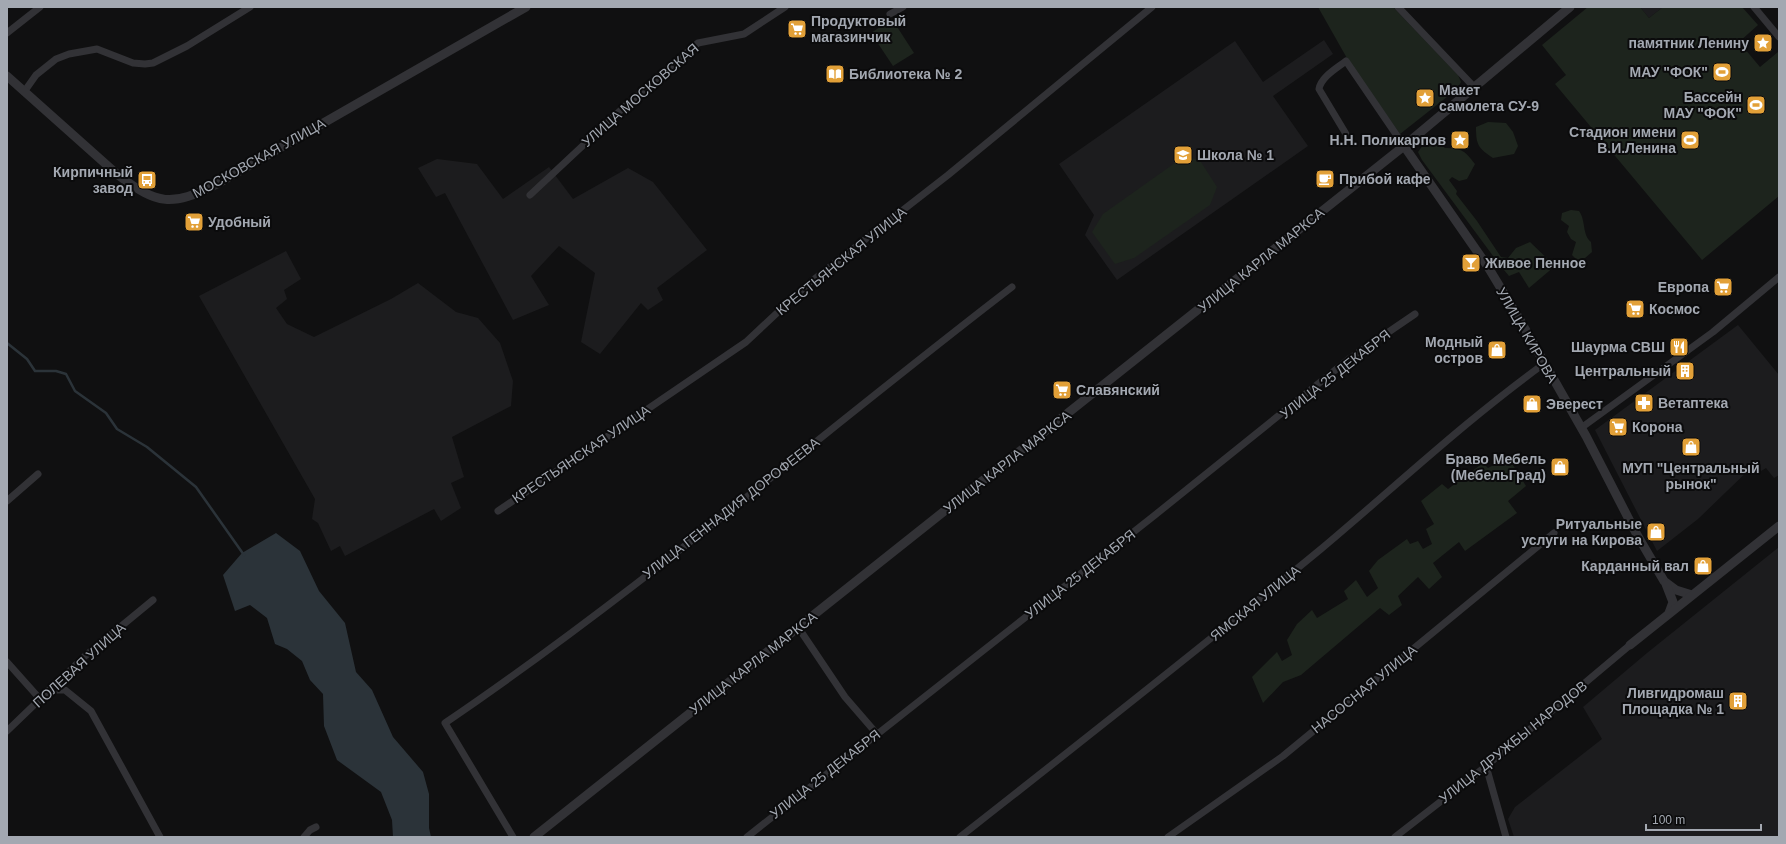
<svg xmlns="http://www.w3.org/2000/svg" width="1786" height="844" font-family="Arial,sans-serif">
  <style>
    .built { fill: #1c1c1e }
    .green { fill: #1d241d }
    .water { fill: #2b3339 }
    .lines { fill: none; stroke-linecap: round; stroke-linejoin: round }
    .stream { stroke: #2b3339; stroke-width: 2.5 }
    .minor { stroke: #323236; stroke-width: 7 }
    .tertiary { stroke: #323236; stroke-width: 9 }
    .labels { text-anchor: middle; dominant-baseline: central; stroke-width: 4; stroke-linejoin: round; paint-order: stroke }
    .poi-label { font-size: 14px; font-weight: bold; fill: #a3a8b1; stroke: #0b0b0c; text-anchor: end }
    .street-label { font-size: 14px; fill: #a3a8b1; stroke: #0b0b0c }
  </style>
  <rect width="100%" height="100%" fill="#101011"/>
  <g class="built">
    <polygon points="1640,7 1663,7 1649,18"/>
    <polygon points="1324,40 1333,54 1273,96 1308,146 1117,280 1085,235 1094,215 1059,164 1235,41 1263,82"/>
    <polygon points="437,159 477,164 503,199 549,167 573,199 628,168 653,182 707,250 657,288 663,300 648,310 641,303 600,354 581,342 595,273 559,246 531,276 549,305 513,320 445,193 436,197 418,168"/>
    <polygon points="286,251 301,279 284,290 287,299 276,308 287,324 314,337 391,299 418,283 456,312 478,318 500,343 513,381 511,406 452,437 464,477 451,483 461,508 441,521 434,509 345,556 340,546 331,551 318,523 312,519 315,499 199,296"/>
    <polygon points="1738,325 1779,375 1779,475 1774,478 1766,468 1761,471 1755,464 1698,519 1657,551 1595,430"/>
    <polygon points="1779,547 1779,837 1514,837 1508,819 1515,807 1602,739 1583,707 1647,653"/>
  </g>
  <g class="green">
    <polygon points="1318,7 1393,7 1458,75 1461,82 1457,89 1400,134 1348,60"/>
    <polygon points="1588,7 1640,7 1649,18 1663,7 1742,7 1758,25 1739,42 1760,67 1778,52 1779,53 1779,196 1702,260 1555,84 1566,75 1542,45"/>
    <polygon points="892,19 914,53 893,66 871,33"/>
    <path d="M1488,122L1506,123L1513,132L1518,146L1514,154L1493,158C1478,148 1476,145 1476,127Z"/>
    <path d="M1433,139L1445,148C1462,148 1465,151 1475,164L1467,179L1459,181L1452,177L1449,180L1457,191L1456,194L1477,221L1501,257L1508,258L1516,248L1530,242L1555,266L1529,288L1519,272L1509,276L1499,264L1422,160L1418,152L1423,145Z"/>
    <polygon points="1182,158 1199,159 1217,187 1210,205 1134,258 1115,264 1092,232 1103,214"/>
    <path d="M1571,210L1579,211C1586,220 1582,235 1591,242L1592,252L1585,258L1577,260L1572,255L1576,242L1571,239L1567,232L1569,226L1561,220L1562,213Z"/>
    <polygon points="1508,457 1526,486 1508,501 1517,513 1465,551 1459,542 1433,563 1442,577 1429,589 1418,577 1398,596 1402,605 1389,615 1380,608 1301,675 1283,682 1263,703 1252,677 1277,652 1282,661 1292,655 1287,640 1297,624 1312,610 1317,618 1348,599 1344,591 1356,580 1367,597 1378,588 1369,571 1378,560 1407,539 1410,544 1418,541 1423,549 1432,544 1426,529 1434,524 1421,501 1442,484 1448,489 1483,463 1488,468"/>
  </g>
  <polygon class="water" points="276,533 300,551 319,591 345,623 356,672 372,690 393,737 423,772 429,794 429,828 431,837 393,837 392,820 381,792 337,760 324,726 323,694 310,680 302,661 287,649 275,644 267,618 250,605 235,611 223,575 242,553"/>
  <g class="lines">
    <polyline class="stream" points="7,343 27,359 35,371 56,371 66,374 75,391 106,413 117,429 147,447 196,487 244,555"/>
    <g class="minor">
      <polyline points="1398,7 1474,87"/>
      <polyline points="1754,7 1779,37"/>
      <polyline points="890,14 903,7"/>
      <polyline points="7,33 40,7"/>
      <polyline points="24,92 36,75 56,59 69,54 97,49 133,63 145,64 153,63 187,46 250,7"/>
      <path d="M1346,134L1319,89C1321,77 1337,68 1346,61L1404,146"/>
      <polyline points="530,195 622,109 698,43 744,34 785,7"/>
      <polyline points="1581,428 1713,332 1779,277"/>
      <polyline points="7,501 38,474"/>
      <polyline points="498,511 746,342 808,284 948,175 1152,7"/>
      <polyline points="798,627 845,697 877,734"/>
      <polyline points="7,662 40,699"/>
      <polyline points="49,690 65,690 91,711 160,837"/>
      <polyline points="7,731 85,656 153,600"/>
      <polyline points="1486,766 1506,837"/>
      <polyline points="304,837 310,830 316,827"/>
      <path d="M513,837L445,723C642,589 823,432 1012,287"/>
      <polyline points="747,837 1155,515 1349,359 1415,314"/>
      <path d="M960,837C1081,742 1202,647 1321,549C1395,487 1466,420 1545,363"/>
      <polyline points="1168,837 1283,756 1554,533"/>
      <polyline points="1395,837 1485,767 1630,645"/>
    </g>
    <g class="tertiary">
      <path d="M7,76L118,175C158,205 171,207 217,184L526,7"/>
      <polyline points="1404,146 1488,267 1520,320 1586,436 1636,533 1664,581 1676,590 1692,595"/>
      <polyline points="1666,584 1673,602 1669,613"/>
      <polyline points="1630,645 1779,526"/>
      <polyline points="534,837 1404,146 1570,7"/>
    </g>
  </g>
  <defs>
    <g id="supermarket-square" transform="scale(1)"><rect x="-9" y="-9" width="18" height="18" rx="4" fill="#e2a038" stroke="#0b0b0c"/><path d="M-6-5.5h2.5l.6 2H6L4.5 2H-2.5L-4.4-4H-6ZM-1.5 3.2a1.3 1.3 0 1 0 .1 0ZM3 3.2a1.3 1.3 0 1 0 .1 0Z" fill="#fff"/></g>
    <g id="sight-square" transform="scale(1)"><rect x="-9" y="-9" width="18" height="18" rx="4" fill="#e2a038" stroke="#0b0b0c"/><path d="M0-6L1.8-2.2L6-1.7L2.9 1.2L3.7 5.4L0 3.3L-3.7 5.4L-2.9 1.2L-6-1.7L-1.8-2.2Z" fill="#fff"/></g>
    <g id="stadium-square" transform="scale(1)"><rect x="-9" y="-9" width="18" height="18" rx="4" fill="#e2a038" stroke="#0b0b0c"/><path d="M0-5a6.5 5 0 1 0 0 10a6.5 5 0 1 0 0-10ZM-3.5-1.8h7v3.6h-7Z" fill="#fff"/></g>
    <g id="library-square" transform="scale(1)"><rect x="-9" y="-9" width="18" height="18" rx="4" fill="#e2a038" stroke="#0b0b0c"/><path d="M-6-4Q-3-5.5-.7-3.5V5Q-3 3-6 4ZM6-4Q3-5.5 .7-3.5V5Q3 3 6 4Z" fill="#fff"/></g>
    <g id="school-square" transform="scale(1)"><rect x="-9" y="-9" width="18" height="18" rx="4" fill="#e2a038" stroke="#0b0b0c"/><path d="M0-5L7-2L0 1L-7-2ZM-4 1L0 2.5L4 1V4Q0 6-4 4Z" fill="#fff"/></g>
    <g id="cafe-square" transform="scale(1)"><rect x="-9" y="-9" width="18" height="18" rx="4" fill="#e2a038" stroke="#0b0b0c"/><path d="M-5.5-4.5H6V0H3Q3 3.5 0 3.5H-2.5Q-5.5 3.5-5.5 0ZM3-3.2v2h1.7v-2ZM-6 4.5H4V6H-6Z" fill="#fff"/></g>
    <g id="bus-square" transform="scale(1)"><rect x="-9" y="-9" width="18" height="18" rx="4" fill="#e2a038" stroke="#0b0b0c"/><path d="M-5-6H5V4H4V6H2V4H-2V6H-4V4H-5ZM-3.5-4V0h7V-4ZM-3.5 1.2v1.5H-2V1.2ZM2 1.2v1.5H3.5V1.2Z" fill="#fff"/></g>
    <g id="bar-square" transform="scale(1)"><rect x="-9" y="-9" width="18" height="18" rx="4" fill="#e2a038" stroke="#0b0b0c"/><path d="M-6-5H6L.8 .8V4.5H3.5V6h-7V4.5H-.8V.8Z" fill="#fff"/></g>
    <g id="restaurant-square" transform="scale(1)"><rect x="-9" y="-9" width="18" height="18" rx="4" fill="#e2a038" stroke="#0b0b0c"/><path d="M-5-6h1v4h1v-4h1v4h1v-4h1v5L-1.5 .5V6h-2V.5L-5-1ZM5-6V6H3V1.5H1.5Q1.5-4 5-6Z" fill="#fff"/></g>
    <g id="shop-square" transform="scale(1)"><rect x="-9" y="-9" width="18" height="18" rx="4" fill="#e2a038" stroke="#0b0b0c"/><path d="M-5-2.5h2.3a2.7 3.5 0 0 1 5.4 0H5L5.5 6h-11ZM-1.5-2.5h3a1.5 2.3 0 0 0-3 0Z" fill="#fff"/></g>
    <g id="building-square" transform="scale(1)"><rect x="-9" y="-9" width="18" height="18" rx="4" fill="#e2a038" stroke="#0b0b0c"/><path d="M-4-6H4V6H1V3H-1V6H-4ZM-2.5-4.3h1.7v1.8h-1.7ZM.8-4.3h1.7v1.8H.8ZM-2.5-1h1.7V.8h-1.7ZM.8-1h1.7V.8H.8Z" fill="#fff"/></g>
    <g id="pharmacy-square" transform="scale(1)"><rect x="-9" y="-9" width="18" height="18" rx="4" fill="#e2a038" stroke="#0b0b0c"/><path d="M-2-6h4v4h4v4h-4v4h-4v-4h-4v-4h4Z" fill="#fff"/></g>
  </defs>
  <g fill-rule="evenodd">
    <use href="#supermarket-square" x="797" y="29"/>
    <use href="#sight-square" x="1763" y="43"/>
    <use href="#stadium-square" x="1722" y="72"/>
    <use href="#library-square" x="835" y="74"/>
    <use href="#sight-square" x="1425" y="98"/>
    <use href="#stadium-square" x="1756" y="105"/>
    <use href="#sight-square" x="1460" y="140"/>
    <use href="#stadium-square" x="1690" y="140"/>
    <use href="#school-square" x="1183" y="155"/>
    <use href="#cafe-square" x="1325" y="179"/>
    <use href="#bus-square" x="147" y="180"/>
    <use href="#supermarket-square" x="194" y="222"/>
    <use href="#bar-square" x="1471" y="263"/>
    <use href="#supermarket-square" x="1723" y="287"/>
    <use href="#supermarket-square" x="1635" y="309"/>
    <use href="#restaurant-square" x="1679" y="347"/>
    <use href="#shop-square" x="1497" y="350"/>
    <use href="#building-square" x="1685" y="371"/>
    <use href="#supermarket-square" x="1062" y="390"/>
    <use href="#pharmacy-square" x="1644" y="403"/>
    <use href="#shop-square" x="1532" y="404"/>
    <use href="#supermarket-square" x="1618" y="427"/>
    <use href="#shop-square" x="1691" y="447"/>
    <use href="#shop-square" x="1560" y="467"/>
    <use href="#shop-square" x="1656" y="532"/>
    <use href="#shop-square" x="1703" y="566"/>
    <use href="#building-square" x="1738" y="701"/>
  </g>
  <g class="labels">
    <g class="poi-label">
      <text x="811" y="21" text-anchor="start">Продуктовый<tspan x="811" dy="16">магазинчик</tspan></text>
      <text x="1749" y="43">памятник Ленину</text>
      <text x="1708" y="72">МАУ "ФОК"</text>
      <text x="849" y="74" text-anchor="start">Библиотека № 2</text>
      <text x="1439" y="90" text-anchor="start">Макет<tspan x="1439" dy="16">самолета СУ-9</tspan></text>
      <text x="1742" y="97">Бассейн<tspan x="1742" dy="16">МАУ "ФОК"</tspan></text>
      <text x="1676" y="132">Стадион имени<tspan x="1676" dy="16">В.И.Ленина</tspan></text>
      <text x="1446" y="140">Н.Н. Поликарпов</text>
      <text x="1197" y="155" text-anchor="start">Школа № 1</text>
      <text x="133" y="172">Кирпичный<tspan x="133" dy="16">завод</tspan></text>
      <text x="1339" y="179" text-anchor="start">Прибой кафе</text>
      <text x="208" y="222" text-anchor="start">Удобный</text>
      <text x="1485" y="263" text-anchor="start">Живое Пенное</text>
      <text x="1709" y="287">Европа</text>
      <text x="1649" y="309" text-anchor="start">Космос</text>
      <text x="1483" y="342">Модный<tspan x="1483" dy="16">остров</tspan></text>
      <text x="1665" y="347">Шаурма СВШ</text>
      <text x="1671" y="371">Центральный</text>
      <text x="1076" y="390" text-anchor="start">Славянский</text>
      <text x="1658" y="403" text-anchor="start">Ветаптека</text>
      <text x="1546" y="404" text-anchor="start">Эверест</text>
      <text x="1632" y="427" text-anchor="start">Корона</text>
      <text x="1546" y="459">Браво Мебель<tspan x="1546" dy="16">(МебельГрад)</tspan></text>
      <text x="1691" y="468" text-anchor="middle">МУП "Центральный<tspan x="1691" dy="16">рынок"</tspan></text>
      <text x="1642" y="524">Ритуальные<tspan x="1642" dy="16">услуги на Кирова</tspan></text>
      <text x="1689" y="566">Карданный вал</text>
      <text x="1724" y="693">Ливгидромаш<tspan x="1724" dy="16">Площадка № 1</tspan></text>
    </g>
    <g class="street-label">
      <text transform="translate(640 95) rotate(-41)">УЛИЦА МОСКОВСКАЯ</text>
      <text transform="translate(259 158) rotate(-29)">МОСКОВСКАЯ УЛИЦА</text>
      <text transform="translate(1261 260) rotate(-39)">УЛИЦА КАРЛА МАРКСА</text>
      <text transform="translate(841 261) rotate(-39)">КРЕСТЬЯНСКАЯ УЛИЦА</text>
      <text transform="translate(1527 335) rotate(60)">УЛИЦА КИРОВА</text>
      <text transform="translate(1335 374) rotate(-38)">УЛИЦА 25 ДЕКАБРЯ</text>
      <text transform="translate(581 454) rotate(-34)">КРЕСТЬЯНСКАЯ УЛИЦА</text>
      <text transform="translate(1007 462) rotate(-38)">УЛИЦА КАРЛА МАРКСА</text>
      <text transform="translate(731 508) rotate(-38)">УЛИЦА ГЕННАДИЯ ДОРОФЕЕВА</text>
      <text transform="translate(1080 574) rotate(-38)">УЛИЦА 25 ДЕКАБРЯ</text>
      <text transform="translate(1255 603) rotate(-39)">ЯМСКАЯ УЛИЦА</text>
      <text transform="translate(753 663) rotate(-38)">УЛИЦА КАРЛА МАРКСА</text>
      <text transform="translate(79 665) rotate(-42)">ПОЛЕВАЯ УЛИЦА</text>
      <text transform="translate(1364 689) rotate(-39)">НАСОСНАЯ УЛИЦА</text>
      <text transform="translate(1513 742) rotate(-39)">УЛИЦА ДРУЖБЫ НАРОДОВ</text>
      <text transform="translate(825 774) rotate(-38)">УЛИЦА 25 ДЕКАБРЯ</text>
    </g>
  </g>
  <rect width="1786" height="844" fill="none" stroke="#a3a8b1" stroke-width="16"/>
  <path d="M1646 824v6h115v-6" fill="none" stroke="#a3a8b1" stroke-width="2"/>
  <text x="1652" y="824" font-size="12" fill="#a3a8b1" stroke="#0b0b0c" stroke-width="3" paint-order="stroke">100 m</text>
</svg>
